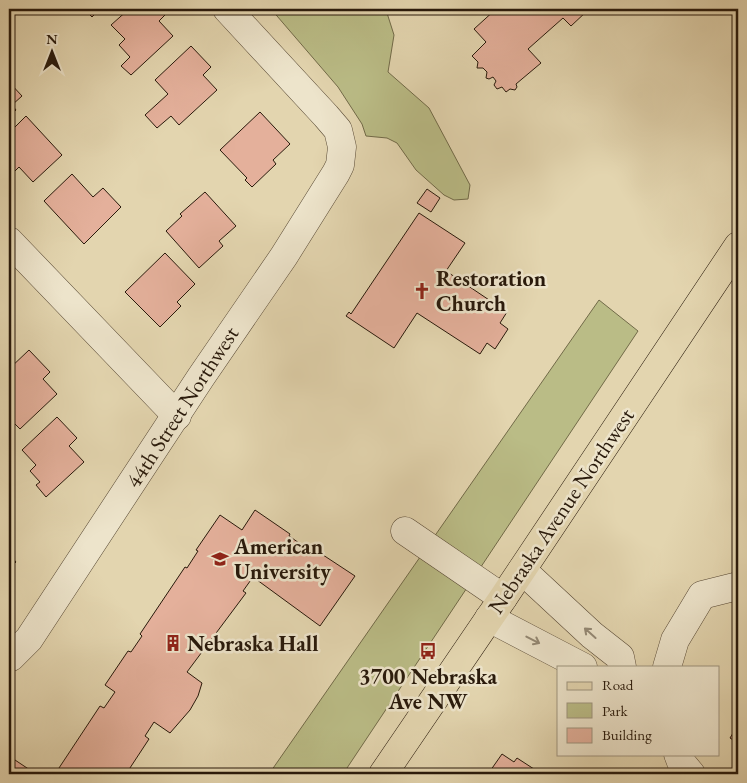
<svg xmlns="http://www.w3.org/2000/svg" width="747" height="783" font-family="'EB Garamond',serif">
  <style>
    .green { fill: #babc86; stroke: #716a48 }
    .building { fill: #e4b09b; stroke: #28190b }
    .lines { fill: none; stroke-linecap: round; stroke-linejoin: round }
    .minor-casing { stroke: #574834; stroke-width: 29 }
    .major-casing { stroke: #28190b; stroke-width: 29 }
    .minor { stroke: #ede4cb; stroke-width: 28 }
    .major { stroke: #e3d5af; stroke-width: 28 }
    .oneway { stroke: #948975 }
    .labels { text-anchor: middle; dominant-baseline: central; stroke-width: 5; stroke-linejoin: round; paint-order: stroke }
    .poi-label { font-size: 22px; font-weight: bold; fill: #28190b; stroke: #ede4cb; text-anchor: start }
    .street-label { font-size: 22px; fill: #28190b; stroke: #ede4cb }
  </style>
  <rect width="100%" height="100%" fill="#e3d5af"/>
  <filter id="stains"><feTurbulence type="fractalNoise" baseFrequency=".004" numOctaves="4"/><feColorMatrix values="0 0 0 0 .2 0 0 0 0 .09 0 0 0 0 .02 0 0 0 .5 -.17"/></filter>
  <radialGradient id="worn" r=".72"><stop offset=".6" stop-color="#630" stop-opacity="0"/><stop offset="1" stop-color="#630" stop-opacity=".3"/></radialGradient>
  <g class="green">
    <polygon points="271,9 382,9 387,13 394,35 388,72 429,108 470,185 468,199 454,200 444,195 416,170 397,143 387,138 366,136 362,124 338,87"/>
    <polygon points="599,300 638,331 343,774 269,774"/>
  </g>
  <g class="building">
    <polygon points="84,9 100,9 92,17"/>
    <polygon points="129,9 162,9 166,14 159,21 173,36 131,75 121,66 130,57 119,45 125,39 111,25"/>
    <polygon points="496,9 585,9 587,11 571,26 563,18 528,49 541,63 516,84 517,87 515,90 510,89 506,92 502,87 497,89 494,85 496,81 493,77 489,79 486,78 487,72 483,68 477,68 478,62 472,56 486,42 474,29"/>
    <polygon points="191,46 211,67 203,75 217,90 179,125 171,116 157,128 145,115 168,94 155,80"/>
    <polygon points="9,82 22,96 12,105 16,110 9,117"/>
    <polygon points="260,112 290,144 273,160 276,164 252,187 245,180 247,178 220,150"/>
    <polygon points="26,116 62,155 33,182 19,167 15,171 9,164 9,133"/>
    <polygon points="72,174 93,197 103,188 121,207 84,244 44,201"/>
    <polygon points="427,189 440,198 431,212 417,203"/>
    <polygon points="205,192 236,226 219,241 223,246 199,268 166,231 182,216 180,214"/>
    <polygon points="419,213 465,243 446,271 507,312 500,323 508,329 495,349 487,343 480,354 417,313 394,348 346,316 349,312 351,314"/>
    <polygon points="165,253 195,284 177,302 181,306 160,327 125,292"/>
    <polygon points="29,350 50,372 43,379 57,394 20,429 9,418 9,419 9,369"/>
    <polygon points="57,417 77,438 69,446 84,462 46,497 36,485 40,482 30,471 36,465 22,450"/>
    <polygon points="255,510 290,534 289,536 315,554 317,551 355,576 320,626 253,577 243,591 246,593 187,672 202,683 198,696 190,710 170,733 154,722 145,736 149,739 126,774 62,774 57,771 100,706 104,708 115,692 105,685 128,651 131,652 142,636 140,634 185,567 187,568 198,551 196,550 220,515 242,530"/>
    <polygon points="9,554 16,562 9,569"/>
    <polygon points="738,725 738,743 730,738"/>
    <polygon points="502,754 514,762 517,758 537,771 535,774 488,774"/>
    <polygon points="9,756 36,774 9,774"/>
  </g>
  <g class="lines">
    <g class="minor-casing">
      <g id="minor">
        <polyline points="9,241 177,416"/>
        <polyline points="405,531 503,598"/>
        <polyline points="522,570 592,635 620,657 622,667"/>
        <polyline points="489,618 583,667"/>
        <polyline points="9,658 11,657 29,639 201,377 284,256 336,173 340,165 342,147 338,130 326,116 227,9"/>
        <polyline points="667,667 675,640 702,595 738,586"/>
        <polyline points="678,754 681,762 691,774"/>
      </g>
    </g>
    <g class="major-casing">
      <polyline id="major" points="383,774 503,598 738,246"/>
    </g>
    <use href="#minor" class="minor"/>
    <use href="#major" class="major"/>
  </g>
  <defs><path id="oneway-shaft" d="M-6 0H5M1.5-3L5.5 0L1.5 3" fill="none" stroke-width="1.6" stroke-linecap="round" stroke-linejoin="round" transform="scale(1.25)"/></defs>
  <g class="oneway">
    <use href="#oneway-shaft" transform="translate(590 633) rotate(-138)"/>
    <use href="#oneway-shaft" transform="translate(533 640) rotate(27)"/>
  </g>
  <defs>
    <g id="church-bare" transform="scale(1.35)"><path d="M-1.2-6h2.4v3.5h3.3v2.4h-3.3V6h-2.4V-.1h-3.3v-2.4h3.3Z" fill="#8f2418" stroke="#ede4cb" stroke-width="2.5" paint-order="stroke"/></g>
    <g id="university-bare" transform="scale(1.35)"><path d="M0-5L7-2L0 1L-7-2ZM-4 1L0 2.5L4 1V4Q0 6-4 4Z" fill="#8f2418" stroke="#ede4cb" stroke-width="2.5" paint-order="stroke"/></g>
    <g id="building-bare" transform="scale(1.35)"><path d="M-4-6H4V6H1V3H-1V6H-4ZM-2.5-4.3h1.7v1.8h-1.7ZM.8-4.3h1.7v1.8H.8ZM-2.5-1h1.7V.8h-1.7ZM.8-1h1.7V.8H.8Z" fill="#8f2418" stroke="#ede4cb" stroke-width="2.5" paint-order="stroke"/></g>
    <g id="bus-bare" transform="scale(1.35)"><path d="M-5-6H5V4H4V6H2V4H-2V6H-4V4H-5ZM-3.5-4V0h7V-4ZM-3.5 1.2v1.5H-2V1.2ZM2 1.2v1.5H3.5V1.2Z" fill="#8f2418" stroke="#ede4cb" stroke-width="2.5" paint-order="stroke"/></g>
  </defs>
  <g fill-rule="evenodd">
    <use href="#church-bare" x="422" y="291"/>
    <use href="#university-bare" x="220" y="559"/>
    <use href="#building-bare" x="173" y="643"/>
    <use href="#bus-bare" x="428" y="651"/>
  </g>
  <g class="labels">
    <g class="poi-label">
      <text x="436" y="278">Restoration<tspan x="436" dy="25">Church</tspan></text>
      <text x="234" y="546">American<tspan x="234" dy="25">University</tspan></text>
      <text x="187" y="643">Nebraska Hall</text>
      <text x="428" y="676" text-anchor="middle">3700 Nebraska<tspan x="428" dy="25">Ave NW</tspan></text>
    </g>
    <g class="street-label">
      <text transform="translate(182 407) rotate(-57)">44th Street Northwest</text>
      <text transform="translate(561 511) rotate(-56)">Nebraska Avenue Northwest</text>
    </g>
  </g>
  <rect width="747" height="783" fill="none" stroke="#e3d5af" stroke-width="30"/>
  <rect x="10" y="10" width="727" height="763" fill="none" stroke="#28190b" stroke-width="2.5"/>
  <rect x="15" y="15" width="717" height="753" fill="none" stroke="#28190b"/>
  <rect x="557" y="666" width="162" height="90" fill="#ede4cb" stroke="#9e937e"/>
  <rect x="567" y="682" width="25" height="8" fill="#e3d5af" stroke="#9e937e"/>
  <text x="602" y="690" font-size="15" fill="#28190b">Road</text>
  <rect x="567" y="703" width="25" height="15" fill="#babc86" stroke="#9e937e"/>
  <text x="602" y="716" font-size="15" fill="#28190b">Park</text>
  <rect x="567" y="728" width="25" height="15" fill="#e4b09b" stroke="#9e937e"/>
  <text x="602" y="740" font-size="15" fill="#28190b">Building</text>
  <g transform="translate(52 52)" stroke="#ede4cb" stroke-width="4" paint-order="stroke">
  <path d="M0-4L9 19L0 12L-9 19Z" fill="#28190b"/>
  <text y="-8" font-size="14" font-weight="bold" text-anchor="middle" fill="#28190b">N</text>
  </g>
  <rect width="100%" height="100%" filter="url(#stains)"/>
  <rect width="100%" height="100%" fill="url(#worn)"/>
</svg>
